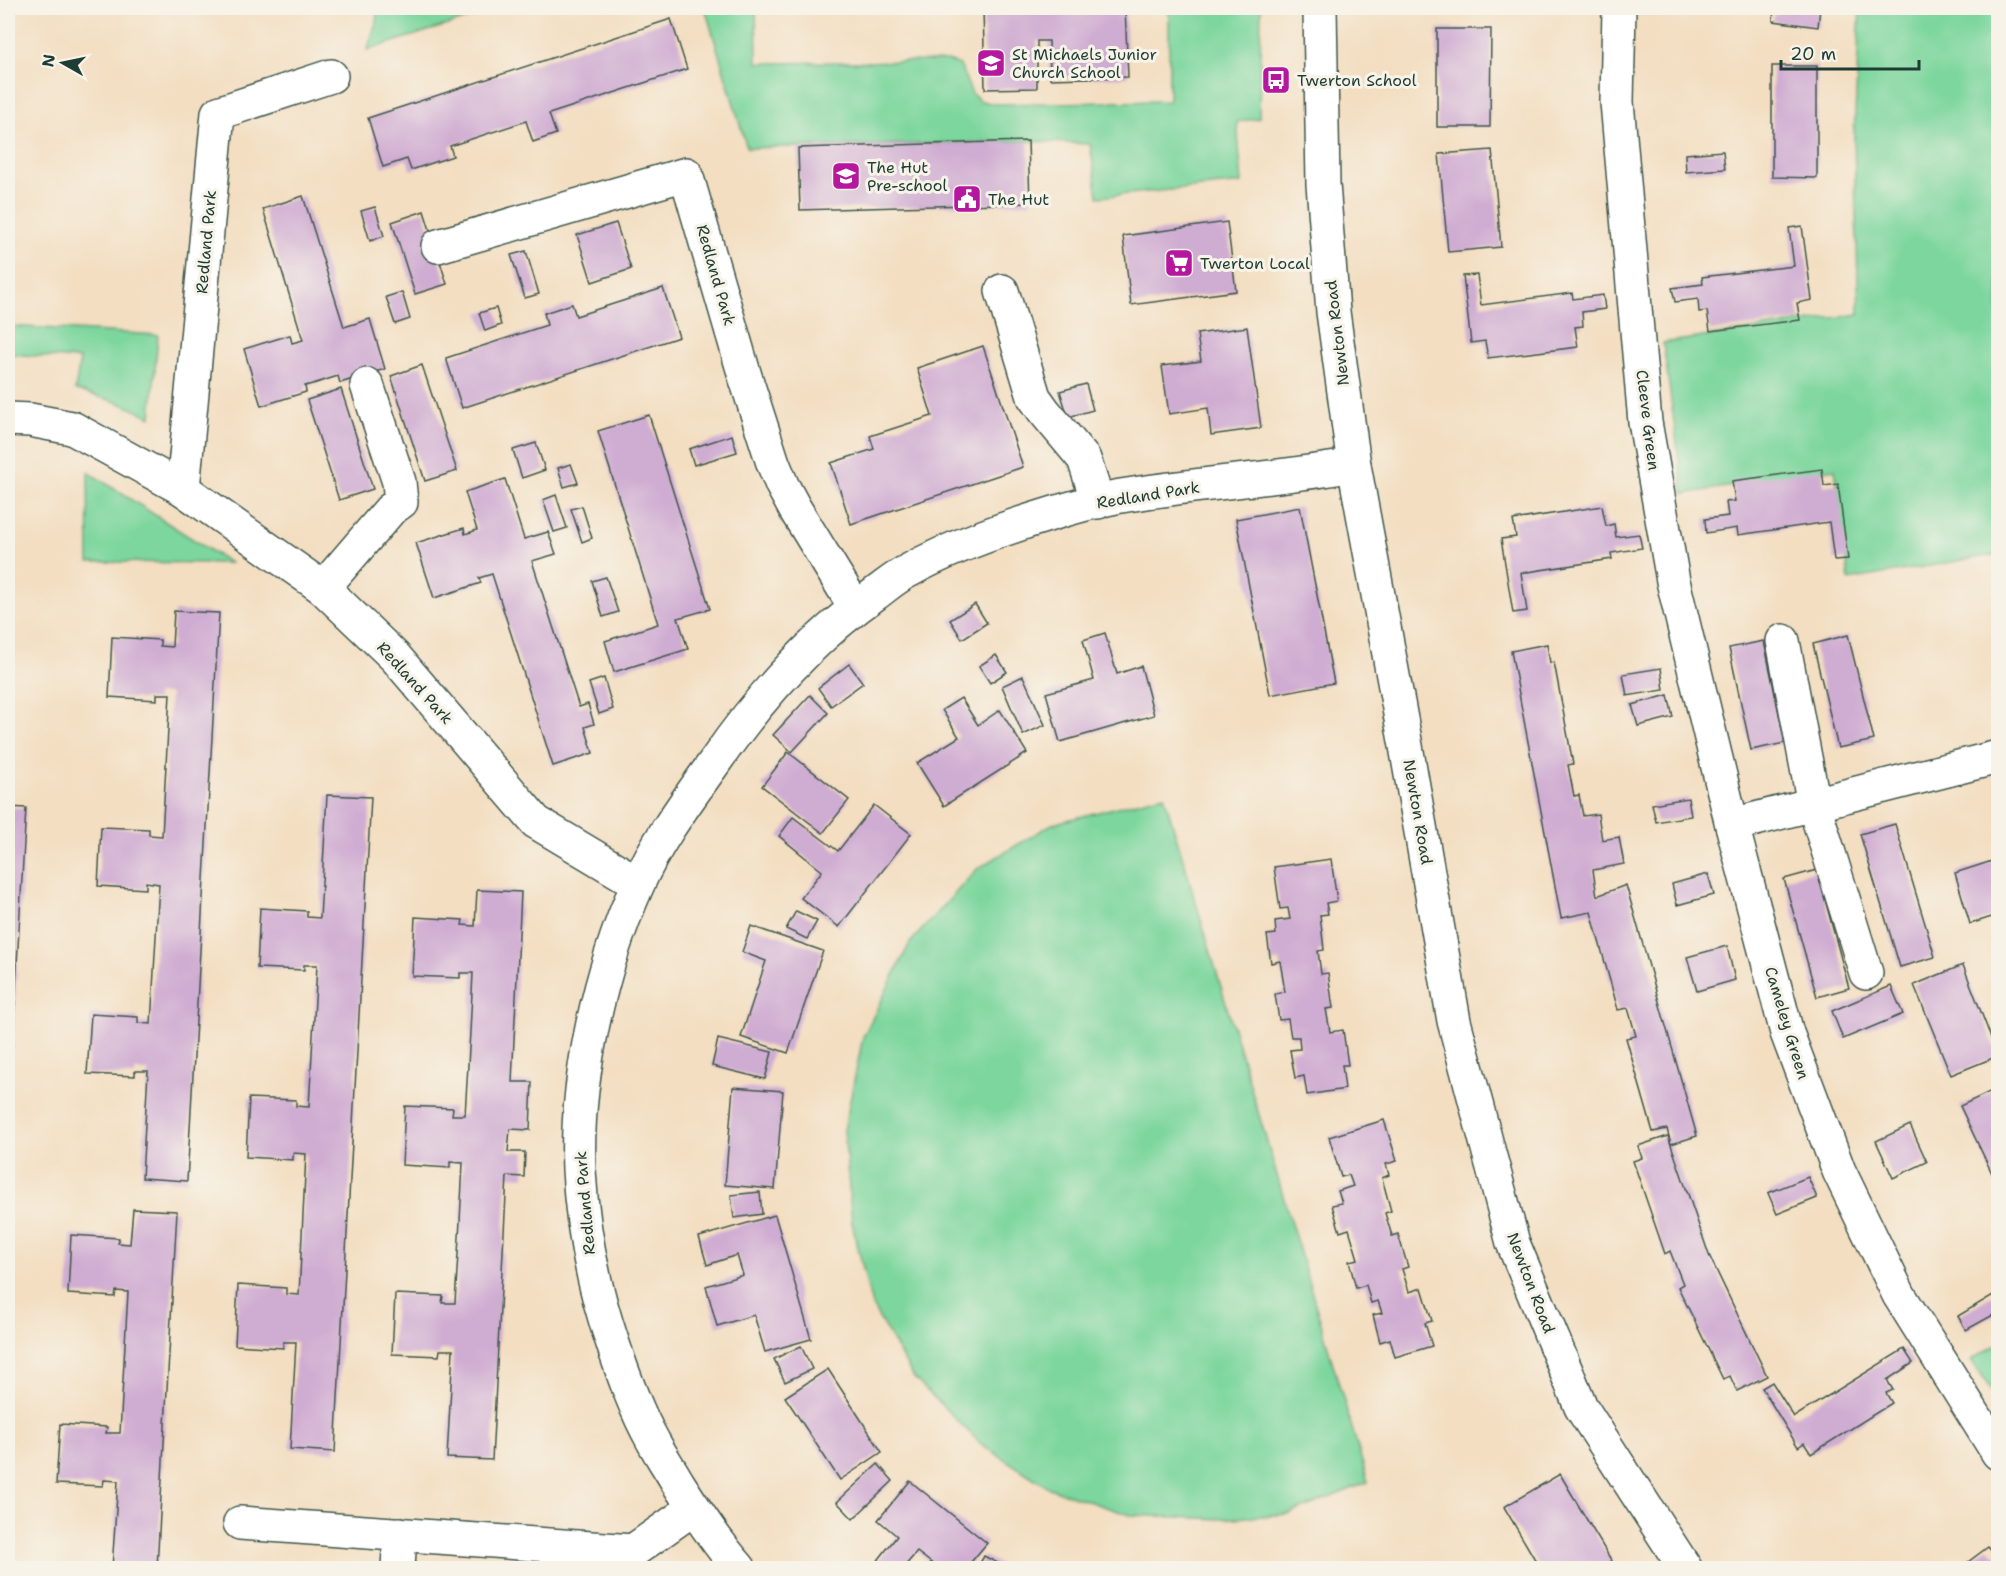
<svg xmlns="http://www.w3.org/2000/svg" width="2006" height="1576" font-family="'Shantell Sans',sans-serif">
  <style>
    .green { fill: #7bd69d; stroke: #4d8a68; stroke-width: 1.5 }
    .building { fill: #cfacd2 }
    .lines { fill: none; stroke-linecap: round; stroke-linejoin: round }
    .minor-casing { stroke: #3f5549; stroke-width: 36 }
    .minor { stroke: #fff; stroke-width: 33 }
    .labels { text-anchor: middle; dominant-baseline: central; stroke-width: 6; stroke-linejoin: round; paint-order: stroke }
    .poi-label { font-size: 16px; fill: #1f3d34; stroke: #f7f3e8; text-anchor: start }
    .street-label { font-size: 16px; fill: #1f3d34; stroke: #f7f3e8 }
  </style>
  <rect width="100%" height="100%" fill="#f7f3e8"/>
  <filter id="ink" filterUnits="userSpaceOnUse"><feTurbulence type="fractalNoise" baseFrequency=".0167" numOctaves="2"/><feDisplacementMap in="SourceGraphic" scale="12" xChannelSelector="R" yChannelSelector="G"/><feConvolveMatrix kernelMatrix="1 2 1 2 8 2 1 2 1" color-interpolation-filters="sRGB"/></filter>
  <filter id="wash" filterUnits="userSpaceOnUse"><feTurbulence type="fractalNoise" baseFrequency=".008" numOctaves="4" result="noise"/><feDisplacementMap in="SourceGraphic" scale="24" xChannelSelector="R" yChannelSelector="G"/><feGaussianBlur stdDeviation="1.35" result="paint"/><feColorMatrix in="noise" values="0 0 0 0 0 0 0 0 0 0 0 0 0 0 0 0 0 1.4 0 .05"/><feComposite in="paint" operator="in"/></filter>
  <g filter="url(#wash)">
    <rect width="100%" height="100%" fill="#f3dec1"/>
    <g class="green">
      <polygon points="376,8 502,8 367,50 377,21"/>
      <polygon points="705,8 756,8 757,63 948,61 960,65 972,94 981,101 996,104 1169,101 1169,8 1261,8 1259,118 1237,122 1242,183 1098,197 1090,144 1028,141 747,148"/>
      <polygon points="1860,8 1998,8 1998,554 1849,580 1835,469 1684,494 1663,343 1859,314 1854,138"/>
      <polygon points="8,326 158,335 151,417 117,402 75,390 80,359 8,354"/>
      <polygon points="88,472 230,563 89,562"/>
      <polygon points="1164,795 1368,1482 1289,1514 1221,1519 1130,1515 1049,1488 981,1444 914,1378 872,1306 852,1223 844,1130 863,1037 910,943 977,869 1052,824"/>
      <polygon points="1998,1344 1998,1400 1971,1360"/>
    </g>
    <g id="blocks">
      <g class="building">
        <polygon points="983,8 1125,8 1128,77 1050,79 1049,41 1037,41 1037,88 985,89"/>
        <polygon points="1774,8 1820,8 1818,27 1773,21"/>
        <polygon points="671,19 687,69 549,114 556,134 533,142 526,121 450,146 453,156 411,170 407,159 383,167 368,118"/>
        <polygon points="1437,29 1491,29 1490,127 1437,127"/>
        <polygon points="1772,66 1817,66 1817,178 1772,177"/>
        <polygon points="1028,141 1030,203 800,210 798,148"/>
        <polygon points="1492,150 1501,247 1448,252 1439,154"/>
        <polygon points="1723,151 1725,169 1686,172 1685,154"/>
        <polygon points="303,196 344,327 370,319 385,369 340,383 338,376 316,383 305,386 306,392 261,406 244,349 290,335 292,343 303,340 263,209"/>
        <polygon points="375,207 384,236 370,241 361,211"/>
        <polygon points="424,211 447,284 415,294 392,222"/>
        <polygon points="1227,222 1236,291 1131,305 1123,236"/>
        <polygon points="616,223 631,269 592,282 577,235"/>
        <polygon points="1802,226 1812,300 1797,303 1800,320 1710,331 1707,311 1699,312 1698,299 1675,302 1672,288 1703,284 1702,277 1794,266 1789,228"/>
        <polygon points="526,251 539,294 525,298 511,255"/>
        <polygon points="1477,275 1481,305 1572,293 1573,299 1603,295 1605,309 1582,312 1583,326 1575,327 1578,347 1488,358 1485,341 1471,343 1463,276"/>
        <polygon points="663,288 679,337 462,408 446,358 547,325 544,313 572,304 576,316"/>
        <polygon points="402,292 410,319 395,324 386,297"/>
        <polygon points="496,308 501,325 485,331 479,313"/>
        <polygon points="1247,327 1261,428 1211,435 1208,408 1169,414 1162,366 1201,361 1197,334"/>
        <polygon points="983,346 1023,467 851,524 831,463 874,449 870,436 932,416 917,368"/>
        <polygon points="422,365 457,471 425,481 391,376"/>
        <polygon points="1086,384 1093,410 1068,417 1060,391"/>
        <polygon points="341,389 373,489 339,500 307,400"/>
        <polygon points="649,415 710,609 678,618 688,649 614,672 605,641 658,624 598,431"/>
        <polygon points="732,435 737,452 694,465 689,449"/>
        <polygon points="536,443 545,470 522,478 513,450"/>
        <polygon points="571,464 578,483 564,487 558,468"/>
        <polygon points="1822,469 1824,486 1838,484 1848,559 1834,560 1829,522 1738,535 1737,528 1706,533 1705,519 1728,516 1726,502 1735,501 1732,481"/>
        <polygon points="505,479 524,539 548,532 556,554 532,561 579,707 588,704 594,724 585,727 593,753 553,766 492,574 479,578 481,583 434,598 416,543 464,528 465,534 477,530 465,492"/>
        <polygon points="556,495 567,528 554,532 543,500"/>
        <polygon points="582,506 592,538 582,542 571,509"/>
        <polygon points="1602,506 1606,526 1614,524 1616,537 1639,534 1642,548 1611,553 1612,559 1521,573 1527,611 1513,613 1501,539 1516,537 1513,520"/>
        <polygon points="1300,507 1334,683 1270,695 1236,519"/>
        <polygon points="606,577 618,612 603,617 592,581"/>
        <polygon points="975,604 987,623 962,639 950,620"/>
        <polygon points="174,611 219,613 187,1181 142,1178 148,1071 135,1071 135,1076 87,1074 91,1014 138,1017 138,1023 151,1024 159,884 146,882 146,889 98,886 101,827 149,829 149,835 162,836 170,694 157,694 157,700 109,697 112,637 160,640 160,646 172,647"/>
        <polygon points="1105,633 1117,674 1141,666 1154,715 1060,742 1046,693 1094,680 1083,640"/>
        <polygon points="1848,635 1874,740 1838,748 1813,644"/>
        <polygon points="1764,641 1785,743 1751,750 1729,648"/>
        <polygon points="1547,644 1550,663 1554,662 1573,764 1568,765 1574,796 1579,795 1583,816 1598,814 1602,840 1619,837 1624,864 1593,870 1597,896 1626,885 1697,1136 1671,1144 1667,1129 1653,1132 1626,1038 1636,1036 1628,1008 1618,1010 1591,912 1561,918 1511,651"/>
        <polygon points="996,655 1007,672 990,683 979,666"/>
        <polygon points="849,664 863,683 831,706 818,688"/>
        <polygon points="1661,668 1664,690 1627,696 1623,674"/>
        <polygon points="1023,676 1045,725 1023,735 1002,686"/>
        <polygon points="604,678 613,709 599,714 589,683"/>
        <polygon points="810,695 828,713 792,752 773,735"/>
        <polygon points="1668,695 1673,717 1638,726 1632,705"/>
        <polygon points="961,698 978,725 1000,710 1027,753 944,806 917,763 959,737 942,710"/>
        <polygon points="788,752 849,800 823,833 762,786"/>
        <polygon points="327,795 371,797 335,1452 290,1449 296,1342 283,1342 283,1348 235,1345 238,1285 286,1288 286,1294 299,1295 306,1154 293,1153 293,1160 246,1157 249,1098 296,1100 296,1106 309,1107 317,965 304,965 304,970 257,968 260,908 307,911 307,917 320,918"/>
        <polygon points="1688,798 1691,816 1656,822 1652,804"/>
        <polygon points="874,805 911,834 839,927 801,898 822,871 779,836 793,817 838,851"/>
        <polygon points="8,807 26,808 9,1104 8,1104"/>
        <polygon points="1895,824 1935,957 1900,967 1860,834"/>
        <polygon points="1331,859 1337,901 1326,903 1328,914 1320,915 1324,950 1318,951 1321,974 1328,973 1333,1008 1326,1009 1330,1032 1343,1030 1348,1065 1342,1065 1345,1089 1307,1095 1304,1076 1295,1078 1290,1050 1300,1049 1299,1037 1291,1037 1288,1019 1279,1020 1275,994 1285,992 1280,961 1271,963 1267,935 1276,934 1275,921 1290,919 1288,908 1280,909 1274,867"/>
        <polygon points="1998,859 1998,915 1970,924 1955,873"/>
        <polygon points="1817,870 1849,988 1817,997 1784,879"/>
        <polygon points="1708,874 1714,895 1677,905 1672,884"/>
        <polygon points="477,890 521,892 512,1082 532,1082 530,1130 510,1129 508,1152 525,1152 524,1177 507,1176 492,1460 447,1458 453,1350 440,1350 439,1356 392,1354 395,1294 443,1296 442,1303 455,1303 460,1221 463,1163 450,1162 450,1168 402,1165 405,1106 453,1108 452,1115 465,1115 470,1032 473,973 460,973 460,978 412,976 415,917 463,920 462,925 475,926"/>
        <polygon points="796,911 817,921 807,939 786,929"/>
        <polygon points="751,926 823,951 788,1053 741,1037 766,961 742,952"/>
        <polygon points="1727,946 1735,980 1697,991 1687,957"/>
        <polygon points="1963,965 1998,1056 1951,1075 1914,985"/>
        <polygon points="1891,986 1903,1014 1843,1039 1832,1011"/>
        <polygon points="718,1039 772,1052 765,1079 712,1066"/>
        <polygon points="733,1087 783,1091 775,1189 725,1185"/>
        <polygon points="1998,1088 1998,1186 1960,1106"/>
        <polygon points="1384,1120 1397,1161 1386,1164 1389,1175 1382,1178 1391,1211 1385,1213 1392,1236 1398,1234 1408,1267 1402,1269 1409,1292 1422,1288 1432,1321 1425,1323 1432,1346 1395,1357 1390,1339 1380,1342 1373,1315 1382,1313 1378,1301 1371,1303 1366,1285 1356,1288 1349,1261 1358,1259 1349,1229 1340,1232 1332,1205 1342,1203 1338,1191 1353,1186 1349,1175 1341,1177 1329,1137"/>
        <polygon points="1910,1125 1927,1162 1893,1178 1876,1141"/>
        <polygon points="1668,1136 1709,1255 1767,1376 1737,1391 1730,1376 1723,1379 1678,1287 1683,1284 1670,1251 1665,1254 1633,1161 1642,1158 1638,1146"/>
        <polygon points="1808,1177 1817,1198 1777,1214 1768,1193"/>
        <polygon points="760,1192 762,1214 734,1218 731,1195"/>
        <polygon points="133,1209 177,1211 157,1568 112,1568 118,1481 104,1480 103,1486 56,1484 60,1424 107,1427 106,1433 120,1433 122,1397 128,1292 116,1291 115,1297 68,1294 71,1235 119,1238 118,1243 130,1244"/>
        <polygon points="775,1215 811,1339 765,1352 754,1315 717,1326 706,1286 743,1275 737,1255 707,1265 699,1237"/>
        <polygon points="1998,1292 1998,1325 1993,1315 1966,1330 1958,1316"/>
        <polygon points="801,1346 812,1369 785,1382 774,1359"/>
        <polygon points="1904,1349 1913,1363 1887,1380 1893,1390 1886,1393 1892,1403 1811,1454 1804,1443 1798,1447 1762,1388 1772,1382 1794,1417"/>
        <polygon points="828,1369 882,1452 840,1480 785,1397"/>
        <polygon points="878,1464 893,1481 853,1519 837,1502"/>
        <polygon points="1560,1474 1581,1510 1616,1568 1540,1568 1504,1507"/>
        <polygon points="910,1481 987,1543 966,1568 938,1568 917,1552 903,1568 872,1568 897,1536 878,1520"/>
        <polygon points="1988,1547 1995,1555 1998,1552 1998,1568 1960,1568"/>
        <polygon points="984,1556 1007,1568 977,1568"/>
      </g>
    </g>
  </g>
  <g filter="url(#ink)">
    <use href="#blocks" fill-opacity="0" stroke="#3f5549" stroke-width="1.5"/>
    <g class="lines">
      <g class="minor-casing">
        <g id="minor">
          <polyline points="1320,8 1323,184 1333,312 1354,465 1406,746 1454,1021 1513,1243 1581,1407 1685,1568"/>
          <polyline points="1619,8 1617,102 1645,422 1673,581 1732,825 1787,1033 1839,1171 1899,1295 1998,1453"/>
          <polyline points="438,246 686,174 744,373 773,463 782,485 795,509 855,607"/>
          <polyline points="1002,291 1034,397 1044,411 1084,459 1098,502"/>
          <polyline points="8,419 30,420 72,428 183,489 323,588 396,658 536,822 638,883"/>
          <polyline points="183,489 218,113 331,76"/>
          <polyline points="323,588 390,510 401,502 399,482 367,385"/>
          <polyline points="1783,641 1814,805 1866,973"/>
          <polyline points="1732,825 1998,757"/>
          <polyline points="240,1523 633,1551 694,1508"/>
          <polyline points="398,1568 400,1534"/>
          <path d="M739,1568C716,1542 697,1513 678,1483C670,1469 661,1456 653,1441C636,1411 624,1377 613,1344C594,1288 582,1229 579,1170C575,1078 600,970 637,886C656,842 686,802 714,763C758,699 811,639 875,594C886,586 896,577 908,571C953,546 1002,529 1051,514C1074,507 1098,500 1121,496C1199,483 1277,479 1354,465"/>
        </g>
      </g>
      <use href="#minor" class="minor"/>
    </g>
  </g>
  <defs>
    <g id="school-square" transform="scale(1.5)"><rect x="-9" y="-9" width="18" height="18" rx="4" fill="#b5179e" stroke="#f7f3e8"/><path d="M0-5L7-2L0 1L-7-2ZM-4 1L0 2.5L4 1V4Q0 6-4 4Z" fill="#fff"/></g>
    <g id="bus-square" transform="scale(1.5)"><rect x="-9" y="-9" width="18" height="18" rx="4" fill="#b5179e" stroke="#f7f3e8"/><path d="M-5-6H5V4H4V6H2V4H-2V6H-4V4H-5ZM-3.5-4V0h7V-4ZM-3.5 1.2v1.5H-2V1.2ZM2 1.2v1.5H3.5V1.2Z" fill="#fff"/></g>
    <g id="civic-square" transform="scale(1.5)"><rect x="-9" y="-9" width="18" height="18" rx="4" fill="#b5179e" stroke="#f7f3e8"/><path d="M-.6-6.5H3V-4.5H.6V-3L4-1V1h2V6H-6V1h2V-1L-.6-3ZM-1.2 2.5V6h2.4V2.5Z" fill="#fff"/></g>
    <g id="supermarket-square" transform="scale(1.5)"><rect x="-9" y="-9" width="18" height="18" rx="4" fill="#b5179e" stroke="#f7f3e8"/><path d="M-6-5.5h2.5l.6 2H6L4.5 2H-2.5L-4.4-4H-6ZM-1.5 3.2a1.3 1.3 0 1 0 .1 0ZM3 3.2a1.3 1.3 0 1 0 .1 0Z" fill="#fff"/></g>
  </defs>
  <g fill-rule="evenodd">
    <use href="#school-square" x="991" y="63"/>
    <use href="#bus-square" x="1276" y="80"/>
    <use href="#school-square" x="846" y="176"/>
    <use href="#civic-square" x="967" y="199"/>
    <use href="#supermarket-square" x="1179" y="263"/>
  </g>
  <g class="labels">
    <g class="poi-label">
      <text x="1012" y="54">St Michaels Junior<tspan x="1012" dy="18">Church School</tspan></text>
      <text x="1297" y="80">Twerton School</text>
      <text x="867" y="167">The Hut<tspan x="867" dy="18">Pre-school</tspan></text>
      <text x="988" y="199">The Hut</text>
      <text x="1200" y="263">Twerton Local</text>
    </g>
    <g class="street-label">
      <text transform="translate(206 242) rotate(-85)">Redland Park</text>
      <text transform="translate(716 275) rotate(74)">Redland Park</text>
      <text transform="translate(1337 333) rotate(-97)">Newton Road</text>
      <text transform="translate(1648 420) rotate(83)">Cleeve Green</text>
      <text transform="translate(1148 495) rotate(-9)">Redland Park</text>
      <text transform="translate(415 683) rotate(48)">Redland Park</text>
      <text transform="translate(1418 812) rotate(80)">Newton Road</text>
      <text transform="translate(1787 1023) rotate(73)">Cameley Green</text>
      <text transform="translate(585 1203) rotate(-95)">Redland Park</text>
      <text transform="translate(1531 1283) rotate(69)">Newton Road</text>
    </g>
  </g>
  <rect width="2006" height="1576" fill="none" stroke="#f7f3e8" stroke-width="30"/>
  <g transform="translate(63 63) rotate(279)" stroke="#f7f3e8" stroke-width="4.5" paint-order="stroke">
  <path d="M0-4.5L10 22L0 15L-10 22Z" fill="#1f3d34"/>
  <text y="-9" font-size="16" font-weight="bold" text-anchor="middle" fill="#1f3d34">N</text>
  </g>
  <path d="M1781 60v9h138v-9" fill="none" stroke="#1f3d34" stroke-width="3"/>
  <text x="1790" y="60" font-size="18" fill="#1f3d34" stroke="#f7f3e8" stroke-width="4.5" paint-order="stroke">20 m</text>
</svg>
